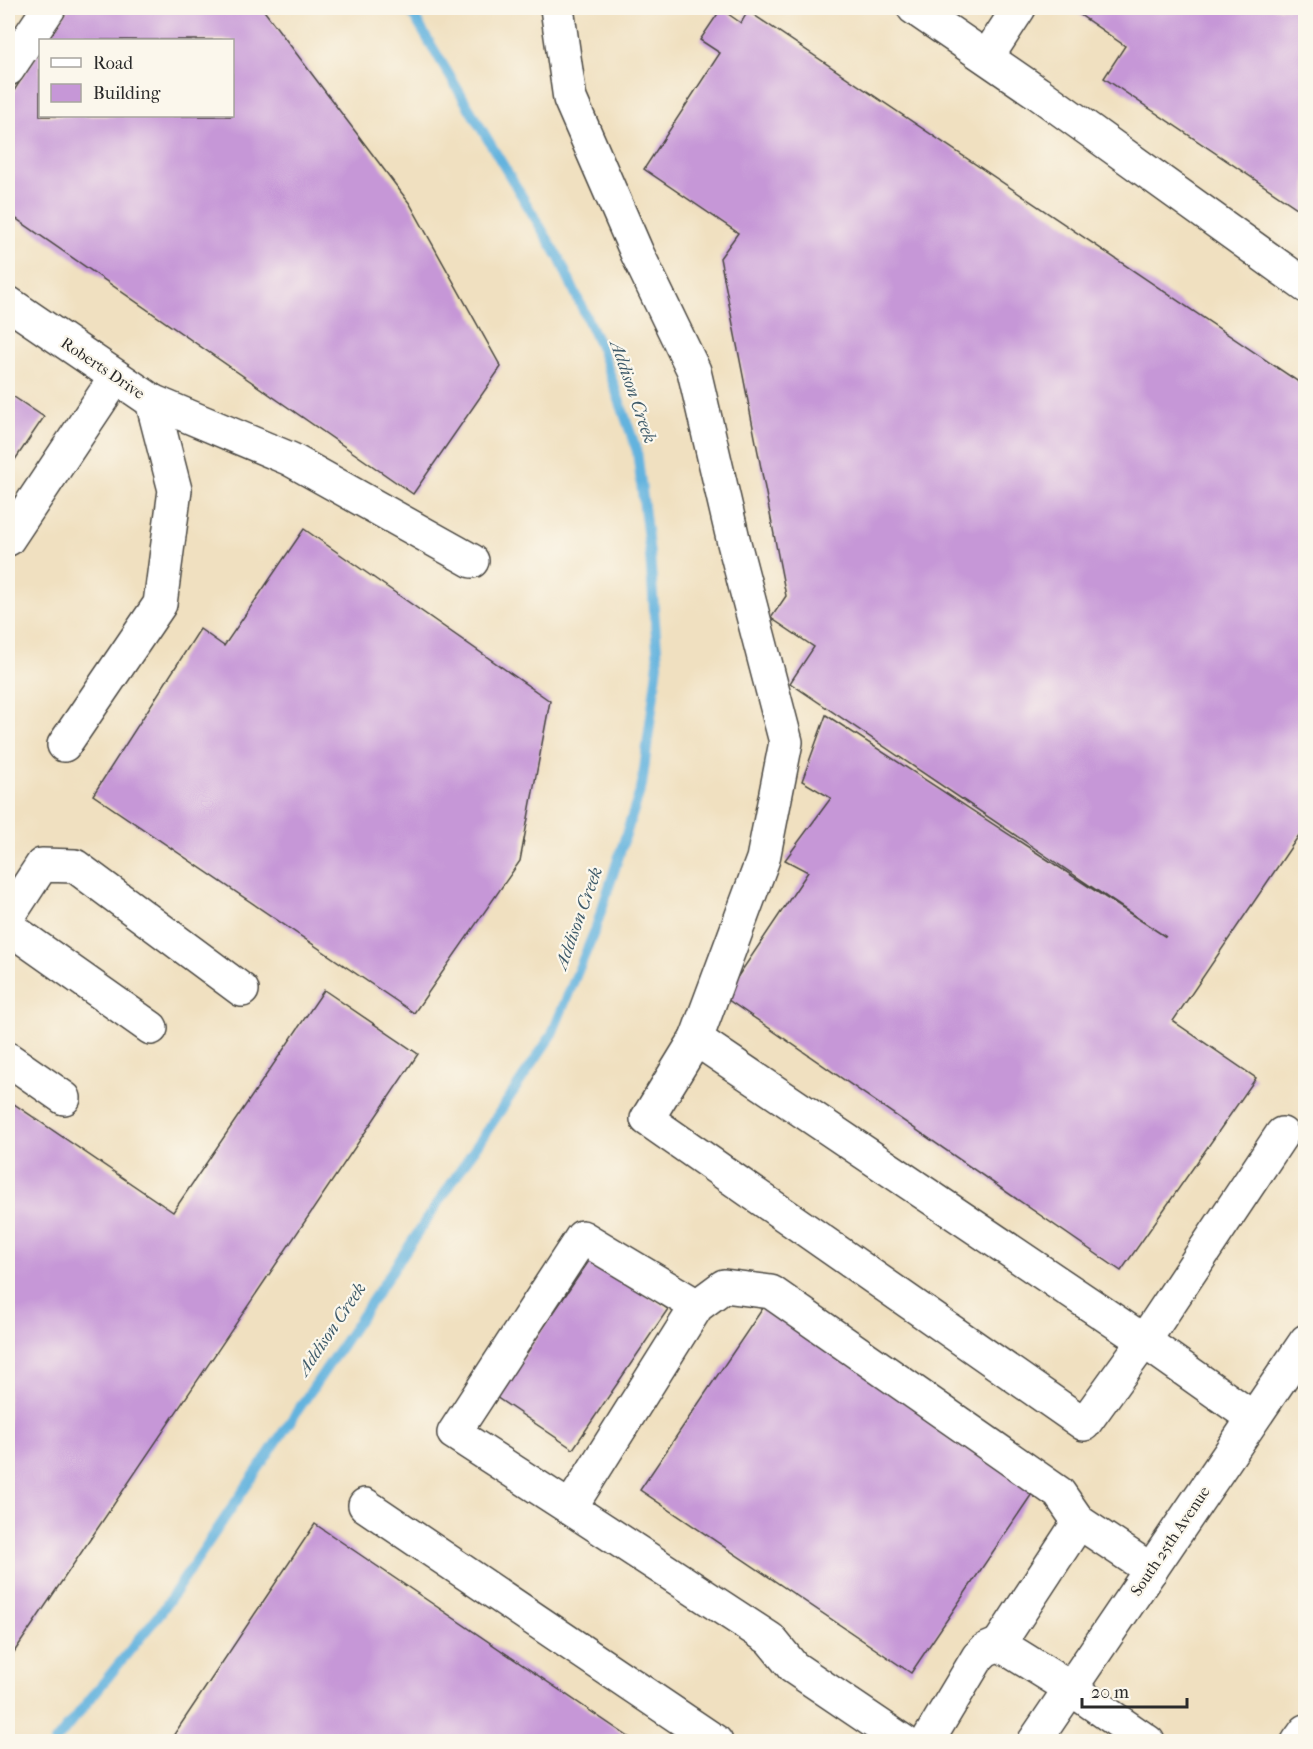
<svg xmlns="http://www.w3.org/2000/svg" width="1313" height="1749" font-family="'IM FELL French Canon',serif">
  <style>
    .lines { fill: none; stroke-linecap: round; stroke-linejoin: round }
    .stream { stroke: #64b3de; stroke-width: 10 }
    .building { fill: #c697d7 }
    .minor-casing { stroke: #494641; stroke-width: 36 }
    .major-casing { stroke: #494641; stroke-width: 36 }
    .minor { stroke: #fff; stroke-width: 33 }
    .major { stroke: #fff; stroke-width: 33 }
    .labels { text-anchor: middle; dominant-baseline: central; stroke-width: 4.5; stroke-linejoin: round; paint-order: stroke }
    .street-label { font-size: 16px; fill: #2b2b2b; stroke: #fbf7ec }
    .water-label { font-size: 18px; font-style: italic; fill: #3f5b6a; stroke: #fbf7ec }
  </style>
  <rect width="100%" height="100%" fill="#fbf7ec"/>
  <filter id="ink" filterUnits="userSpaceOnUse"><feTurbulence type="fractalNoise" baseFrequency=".0167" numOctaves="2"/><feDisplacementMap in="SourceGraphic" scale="12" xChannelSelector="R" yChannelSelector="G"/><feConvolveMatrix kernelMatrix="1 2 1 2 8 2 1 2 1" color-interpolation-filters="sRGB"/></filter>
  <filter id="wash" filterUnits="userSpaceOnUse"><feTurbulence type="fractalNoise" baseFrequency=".008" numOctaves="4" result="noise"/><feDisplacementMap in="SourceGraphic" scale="24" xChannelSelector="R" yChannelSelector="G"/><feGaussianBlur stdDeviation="1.35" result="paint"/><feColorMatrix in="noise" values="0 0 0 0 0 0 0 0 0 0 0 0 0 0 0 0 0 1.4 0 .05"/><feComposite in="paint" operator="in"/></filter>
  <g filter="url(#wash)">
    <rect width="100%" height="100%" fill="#f0e0c0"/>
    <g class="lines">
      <polyline class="stream" points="55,1742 162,1611 551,1036 595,930 642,785 658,663 650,555 637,451 602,351 559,258 409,8"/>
    </g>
    <g id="blocks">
      <g class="building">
        <polygon points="69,8 262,8 410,204 501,367 413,494 8,213 8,100 40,50 40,116 232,116 232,40 47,40"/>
        <polygon points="1079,8 1306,8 1306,214 1104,78 1125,46 1076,12"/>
        <polygon points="721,9 741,23 748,11 1306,387 1306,825 1173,1021 1256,1078 1121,1271 724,997 808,872 785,860 831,798 802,781 826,715 1166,937 790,683 814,647 771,618 786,596 720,258 738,233 644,169 720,53 700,40"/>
        <polygon points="8,393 44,417 8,470"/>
        <polygon points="304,529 550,701 520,861 414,1013 93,795 200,629 224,646"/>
        <polygon points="324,990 418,1054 8,1661 8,1100 173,1212"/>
        <polygon points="591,1258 668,1309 573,1449 496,1397"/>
        <polygon points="767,1302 1038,1485 911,1673 640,1490"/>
        <polygon points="315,1524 636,1742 169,1742"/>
      </g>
    </g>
  </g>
  <g filter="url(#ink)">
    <use href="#blocks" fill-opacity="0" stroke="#494641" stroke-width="1.5"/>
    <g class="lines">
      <g class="minor-casing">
        <g id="minor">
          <polyline points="557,8 570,99 637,253 694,371 734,543 786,742 763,859 696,1039 1144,1341 1253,1418"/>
          <polyline points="914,8 1038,93 1306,286"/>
          <polyline points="987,57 1019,8"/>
          <polyline points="8,69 49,8"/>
          <polyline points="8,303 152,401 175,490 160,604 64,745"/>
          <polyline points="152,401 290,459 472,561"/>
          <polyline points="8,539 116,377"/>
          <polyline points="8,917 42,865 75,866 242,990"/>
          <polyline points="8,927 151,1028"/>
          <polyline points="696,1039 647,1119 1084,1424 1144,1341 1282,1134"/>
          <polyline points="8,1059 64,1098"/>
          <polyline points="697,1306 582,1237 454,1433 570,1508 697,1306 724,1286 771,1292 1059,1493 1079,1522"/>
          <polyline points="365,1505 716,1742"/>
          <polyline points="570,1508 770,1639 793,1667 904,1742"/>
          <polyline points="927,1742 978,1657 985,1650 999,1644"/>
          <polyline points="1148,1742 1070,1688 999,1644 1079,1522 1151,1570"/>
          <polyline points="1298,1742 1306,1731"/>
        </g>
      </g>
      <g class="major-casing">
        <polyline id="major" points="1034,1742 1306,1341"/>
      </g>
      <use href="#minor" class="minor"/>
      <use href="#major" class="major"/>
    </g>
  </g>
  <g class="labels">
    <g class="street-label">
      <text transform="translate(103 368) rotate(34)">Roberts Drive</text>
      <text transform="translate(1170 1541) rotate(-56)">South 25th Avenue</text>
    </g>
    <g class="water-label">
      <text transform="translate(633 392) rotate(71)">Addison Creek</text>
      <text transform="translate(579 918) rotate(-70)">Addison Creek</text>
      <text transform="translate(332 1329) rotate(-56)">Addison Creek</text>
    </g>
  </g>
  <rect width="1313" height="1749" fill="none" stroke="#fbf7ec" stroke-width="30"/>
  <rect x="39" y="39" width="195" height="78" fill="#fbf7ec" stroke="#a8a59f" stroke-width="1.5"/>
  <rect x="51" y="58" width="30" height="9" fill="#ffffff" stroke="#a8a59f" stroke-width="1.5"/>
  <text x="93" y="69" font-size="18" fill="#2b2b2b">Road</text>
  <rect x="51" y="84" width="30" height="18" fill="#c697d7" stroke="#a8a59f" stroke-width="1.5"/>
  <text x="93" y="99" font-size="18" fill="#2b2b2b">Building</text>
  <path d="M1082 1698v9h105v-9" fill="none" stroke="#2b2b2b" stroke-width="3"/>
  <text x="1091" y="1698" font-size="18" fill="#2b2b2b" stroke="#fbf7ec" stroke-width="4.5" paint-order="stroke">20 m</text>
</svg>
